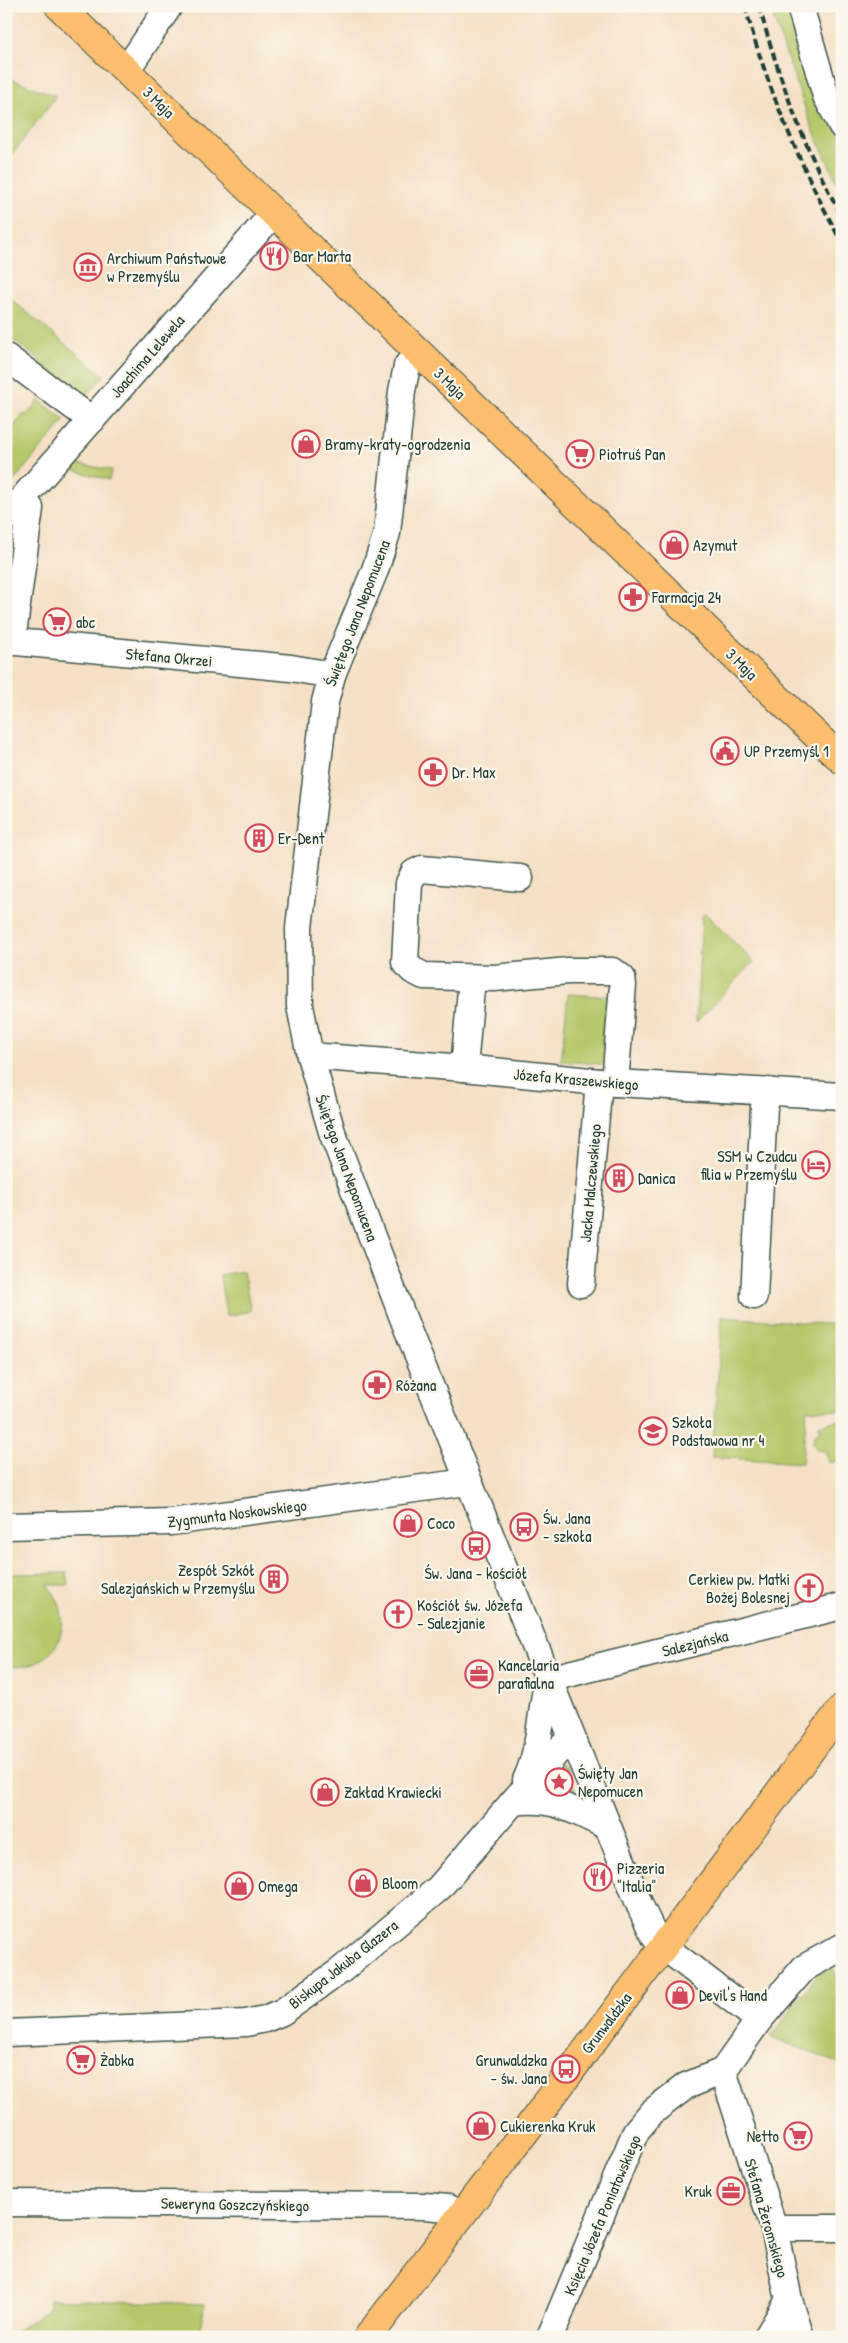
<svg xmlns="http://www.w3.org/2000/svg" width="848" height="2343" font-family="'Patrick Hand',sans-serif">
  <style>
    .green { fill: #b6c86b; stroke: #6a8250 }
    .forest { fill: #90ac5f; stroke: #58744a }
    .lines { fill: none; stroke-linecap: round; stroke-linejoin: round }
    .minor-casing { stroke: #3f554a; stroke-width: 29 }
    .major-casing { stroke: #3f554a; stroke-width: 30 }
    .minor { stroke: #fff; stroke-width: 26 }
    .major { stroke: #fbbd6e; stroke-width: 28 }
    .rail { stroke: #1f3d34; stroke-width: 4; stroke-dasharray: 8 4; stroke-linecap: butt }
    .labels { text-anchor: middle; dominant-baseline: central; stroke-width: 4.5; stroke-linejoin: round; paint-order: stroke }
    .street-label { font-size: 16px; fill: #1f3d34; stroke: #fbf7ec }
    .poi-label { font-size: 16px; fill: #1f3d34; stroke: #fbf7ec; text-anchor: start }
  </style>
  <rect width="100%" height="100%" fill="#fbf7ec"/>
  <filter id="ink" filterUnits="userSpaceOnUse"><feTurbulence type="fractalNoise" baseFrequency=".02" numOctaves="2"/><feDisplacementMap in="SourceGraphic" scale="10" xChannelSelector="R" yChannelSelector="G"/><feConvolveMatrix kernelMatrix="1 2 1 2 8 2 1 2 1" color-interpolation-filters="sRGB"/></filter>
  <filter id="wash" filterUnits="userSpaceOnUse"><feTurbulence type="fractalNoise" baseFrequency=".0096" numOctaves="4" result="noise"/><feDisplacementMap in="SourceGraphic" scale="20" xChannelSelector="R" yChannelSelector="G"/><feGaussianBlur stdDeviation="1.12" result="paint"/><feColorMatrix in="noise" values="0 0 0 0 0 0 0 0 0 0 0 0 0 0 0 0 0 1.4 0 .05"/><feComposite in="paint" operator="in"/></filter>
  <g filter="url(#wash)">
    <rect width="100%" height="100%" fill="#f5e0c5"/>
    <g class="green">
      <path d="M769,6H789C793,19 799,32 801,45C803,59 800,73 811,84L842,139V193L811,125Z"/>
      <polygon points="6,77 56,96 6,163"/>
      <polygon points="6,295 104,376 83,398 35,366 40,360 6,335"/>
      <polygon points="39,400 65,420 6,490 6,436 24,414 27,415"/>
      <polygon points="78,464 112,470 109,480 73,470"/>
      <polygon points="705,913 754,962 696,1022 702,916"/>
      <polygon points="568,994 616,997 610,1065 561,1061"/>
      <polygon points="243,1271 251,1311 226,1316 220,1275"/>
      <polygon points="722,1317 842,1325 842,1411 807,1409 802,1463 712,1457"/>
      <polygon points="842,1419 842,1459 828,1463 826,1451 817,1450 813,1443 814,1435 821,1430 819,1425"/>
      <path d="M67,1573L68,1585H47C71,1609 67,1651 34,1664C25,1667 16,1667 6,1667V1574Z"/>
      <polygon points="832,1967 842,1985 842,2065 771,2037 817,1975"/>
      <polygon points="50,2299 205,2304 198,2337 8,2337 50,2307"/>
    </g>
    <polygon class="forest" points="558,1761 566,1766 578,1798 576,1802 545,1789"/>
  </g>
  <g filter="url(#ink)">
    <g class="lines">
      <g class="minor-casing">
        <g id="minor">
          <polyline points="800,6 826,96 842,126"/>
          <polyline points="126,71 169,6"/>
          <polyline points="417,352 407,366 402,391 387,533 375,570 332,675 325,702 299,928 300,1006 310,1056 332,1132 405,1323 640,1906 655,1937 663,1946 759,2020"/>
          <polyline points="6,357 92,420"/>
          <polyline points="6,517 273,214"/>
          <polyline points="6,641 291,668 332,675"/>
          <polyline points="12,642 30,508 22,500"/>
          <polyline points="520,878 422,869 414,873 409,883 405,962 412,970 424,976 458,977 494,978 568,971 613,971 622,978 623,985 615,1083"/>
          <polyline points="310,1056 464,1068 599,1082 842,1096"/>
          <polyline points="464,1068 472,978"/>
          <polyline points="581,1284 599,1082"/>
          <polyline points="754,1296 764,1107 769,1091"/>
          <polyline points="6,1526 171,1522 467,1482"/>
          <polyline points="548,1679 842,1606"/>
          <path d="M526,1780C541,1748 540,1713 548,1679"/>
          <path d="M513,1802C554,1796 571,1810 607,1826"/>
          <polyline points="6,2033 246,2023 265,2019 282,2012 340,1971 439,1888 519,1795 538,1778 554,1755 564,1745 573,1742"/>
          <polyline points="723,2071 774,2228 789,2300 801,2337"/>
          <polyline points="6,2203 425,2206 448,2208 461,2216"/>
          <polyline points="774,2228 842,2228"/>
          <polyline points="550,2337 636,2131 652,2112 686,2086 723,2071 759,2020 804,1968 842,1947"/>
          <polyline points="767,2337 789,2300"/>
        </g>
      </g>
      <g class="major-casing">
        <g id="major">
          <polyline points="59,6 842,760"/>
          <polyline points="368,2337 519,2140 842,1708"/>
        </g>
      </g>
      <use href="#minor" class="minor"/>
      <use href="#major" class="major"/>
      <g class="rail">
        <path d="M745,6C767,89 801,167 842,243"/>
        <path d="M759,6C779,78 805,151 842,216"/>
      </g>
    </g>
  </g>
  <defs>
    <g id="restaurant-ring" transform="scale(1.4375)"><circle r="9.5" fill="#fbf7ec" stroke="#d1495b" stroke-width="1.5"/><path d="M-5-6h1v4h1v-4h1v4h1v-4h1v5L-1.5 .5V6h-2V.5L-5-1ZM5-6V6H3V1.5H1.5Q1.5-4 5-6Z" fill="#d1495b"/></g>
    <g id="museum-ring" transform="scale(1.4375)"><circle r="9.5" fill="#fbf7ec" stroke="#d1495b" stroke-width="1.5"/><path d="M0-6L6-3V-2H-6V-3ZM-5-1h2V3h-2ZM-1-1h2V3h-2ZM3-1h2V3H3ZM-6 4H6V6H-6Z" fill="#d1495b"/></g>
    <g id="shop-ring" transform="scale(1.4375)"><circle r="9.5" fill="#fbf7ec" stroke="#d1495b" stroke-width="1.5"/><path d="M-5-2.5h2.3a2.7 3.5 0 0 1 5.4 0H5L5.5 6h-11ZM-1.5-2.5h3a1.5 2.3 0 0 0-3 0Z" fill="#d1495b"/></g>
    <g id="supermarket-ring" transform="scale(1.4375)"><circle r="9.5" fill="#fbf7ec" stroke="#d1495b" stroke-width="1.5"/><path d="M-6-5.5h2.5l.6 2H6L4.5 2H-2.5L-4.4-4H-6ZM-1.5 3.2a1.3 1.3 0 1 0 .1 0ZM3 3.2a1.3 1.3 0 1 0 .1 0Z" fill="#d1495b"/></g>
    <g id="pharmacy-ring" transform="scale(1.4375)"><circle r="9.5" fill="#fbf7ec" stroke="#d1495b" stroke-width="1.5"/><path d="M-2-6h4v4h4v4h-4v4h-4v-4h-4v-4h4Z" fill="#d1495b"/></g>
    <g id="civic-ring" transform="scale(1.4375)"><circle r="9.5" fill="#fbf7ec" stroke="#d1495b" stroke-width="1.5"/><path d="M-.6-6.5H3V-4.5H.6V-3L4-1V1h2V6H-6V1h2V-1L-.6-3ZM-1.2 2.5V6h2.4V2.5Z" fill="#d1495b"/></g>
    <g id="building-ring" transform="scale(1.4375)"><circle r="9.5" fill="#fbf7ec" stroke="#d1495b" stroke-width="1.5"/><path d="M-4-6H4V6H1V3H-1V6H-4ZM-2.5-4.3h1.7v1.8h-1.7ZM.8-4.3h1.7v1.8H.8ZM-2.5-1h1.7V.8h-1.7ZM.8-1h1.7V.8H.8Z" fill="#d1495b"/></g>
    <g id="hotel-ring" transform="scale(1.4375)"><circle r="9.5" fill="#fbf7ec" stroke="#d1495b" stroke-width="1.5"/><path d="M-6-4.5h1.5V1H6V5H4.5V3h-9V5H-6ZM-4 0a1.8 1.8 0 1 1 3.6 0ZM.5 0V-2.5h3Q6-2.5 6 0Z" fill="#d1495b"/></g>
    <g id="school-ring" transform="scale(1.4375)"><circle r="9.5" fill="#fbf7ec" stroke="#d1495b" stroke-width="1.5"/><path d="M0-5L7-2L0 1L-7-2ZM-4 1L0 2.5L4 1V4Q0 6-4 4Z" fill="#d1495b"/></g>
    <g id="bus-ring" transform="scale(1.4375)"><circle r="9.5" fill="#fbf7ec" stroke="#d1495b" stroke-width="1.5"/><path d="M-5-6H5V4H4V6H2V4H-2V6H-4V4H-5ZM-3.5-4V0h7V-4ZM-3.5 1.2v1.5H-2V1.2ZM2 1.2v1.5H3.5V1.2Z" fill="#d1495b"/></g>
    <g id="church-ring" transform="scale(1.4375)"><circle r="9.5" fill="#fbf7ec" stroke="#d1495b" stroke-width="1.5"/><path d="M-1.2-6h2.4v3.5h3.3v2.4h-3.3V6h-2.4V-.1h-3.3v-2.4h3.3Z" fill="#d1495b"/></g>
    <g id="office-ring" transform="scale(1.4375)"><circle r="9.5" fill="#fbf7ec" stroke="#d1495b" stroke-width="1.5"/><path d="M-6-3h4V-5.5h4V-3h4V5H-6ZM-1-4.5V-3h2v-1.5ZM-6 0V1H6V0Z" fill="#d1495b"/></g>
    <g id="sight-ring" transform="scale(1.4375)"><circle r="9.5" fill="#fbf7ec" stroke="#d1495b" stroke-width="1.5"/><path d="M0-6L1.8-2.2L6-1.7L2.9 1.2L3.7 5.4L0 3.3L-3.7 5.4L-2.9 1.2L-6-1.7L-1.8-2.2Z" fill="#d1495b"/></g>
  </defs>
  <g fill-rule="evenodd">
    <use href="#restaurant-ring" x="274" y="256"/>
    <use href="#museum-ring" x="88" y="267"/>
    <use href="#shop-ring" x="306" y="444"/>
    <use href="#supermarket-ring" x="580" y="454"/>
    <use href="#shop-ring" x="674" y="545"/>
    <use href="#pharmacy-ring" x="633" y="597"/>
    <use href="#supermarket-ring" x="57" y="622"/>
    <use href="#civic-ring" x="725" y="751"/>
    <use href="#pharmacy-ring" x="433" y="772"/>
    <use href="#building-ring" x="259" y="838"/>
    <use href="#hotel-ring" x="816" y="1165"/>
    <use href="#building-ring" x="619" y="1178"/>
    <use href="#pharmacy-ring" x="377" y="1385"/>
    <use href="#school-ring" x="653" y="1431"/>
    <use href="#shop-ring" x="408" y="1523"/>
    <use href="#bus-ring" x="524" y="1527"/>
    <use href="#bus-ring" x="476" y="1546"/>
    <use href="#building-ring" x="274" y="1579"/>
    <use href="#church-ring" x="809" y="1588"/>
    <use href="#church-ring" x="398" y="1614"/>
    <use href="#office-ring" x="479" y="1674"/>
    <use href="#sight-ring" x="559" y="1782"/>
    <use href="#shop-ring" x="325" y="1792"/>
    <use href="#restaurant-ring" x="598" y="1877"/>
    <use href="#shop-ring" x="363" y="1883"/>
    <use href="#shop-ring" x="239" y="1886"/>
    <use href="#shop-ring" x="680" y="1995"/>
    <use href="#supermarket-ring" x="81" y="2060"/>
    <use href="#bus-ring" x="566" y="2069"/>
    <use href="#shop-ring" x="481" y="2126"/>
    <use href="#supermarket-ring" x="798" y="2136"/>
    <use href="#office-ring" x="731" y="2191"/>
  </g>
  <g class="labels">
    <g class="street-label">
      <text transform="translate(159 102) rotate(44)">3 Maja</text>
      <text transform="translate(147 356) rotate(-49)">Joachima Lelewela</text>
      <text transform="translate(450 383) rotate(44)">3 Maja</text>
      <text transform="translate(357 613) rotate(-69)">Świętego Jana Nepomucena</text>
      <text transform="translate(169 657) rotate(5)">Stefana Okrzei</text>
      <text transform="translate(742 664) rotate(45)">3 Maja</text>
      <text transform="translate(576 1079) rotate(5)">Józefa Kraszewskiego</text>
      <text transform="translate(347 1168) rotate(70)">Świętego Jana Nepomucena</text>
      <text transform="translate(590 1183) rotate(-85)">Jacka Malczewskiego</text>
      <text transform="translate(237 1513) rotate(-7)">Zygmunta Noskowskiego</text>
      <text transform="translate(695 1643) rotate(-14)">Salezjańska</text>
      <text transform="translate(343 1964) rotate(-38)">Biskupa Jakuba Glazera</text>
      <text transform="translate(606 2023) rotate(-53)">Grunwaldzka</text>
      <text transform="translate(235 2204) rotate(1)">Seweryna Goszczyńskiego</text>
      <text transform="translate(602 2215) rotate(-67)">Księcia Józefa Poniatowskiego</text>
      <text transform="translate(767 2218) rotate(74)">Stefana Żeromskiego</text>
    </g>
    <g class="poi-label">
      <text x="293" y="256">Bar Marta</text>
      <text x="107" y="258">Archiwum Państwowe<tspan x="107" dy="18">w Przemyślu</tspan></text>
      <text x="325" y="444">Bramy-kraty-ogrodzenia</text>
      <text x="599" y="454">Piotruś Pan</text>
      <text x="693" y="545">Azymut</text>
      <text x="652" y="597">Farmacja 24</text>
      <text x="76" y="622">abc</text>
      <text x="744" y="751">UP Przemyśl 1</text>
      <text x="452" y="772">Dr. Max</text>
      <text x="278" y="838">Er-Dent</text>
      <text x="797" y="1156" text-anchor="end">SSM w Czudcu<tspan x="797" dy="18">filia w Przemyślu</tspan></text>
      <text x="638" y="1178">Danica</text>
      <text x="396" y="1385">Różana</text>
      <text x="672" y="1422">Szkoła<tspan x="672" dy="18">Podstawowa nr 4</tspan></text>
      <text x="543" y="1518">Św. Jana<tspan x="543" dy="18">- szkoła</tspan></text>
      <text x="427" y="1523">Coco</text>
      <text x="255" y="1570" text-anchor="end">Zespół Szkół<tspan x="255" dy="18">Salezjańskich w Przemyślu</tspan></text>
      <text x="476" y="1573" text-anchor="middle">Św. Jana - kościół</text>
      <text x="790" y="1579" text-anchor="end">Cerkiew pw. Matki<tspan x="790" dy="18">Bożej Bolesnej</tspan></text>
      <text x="417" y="1605">Kościół św. Józefa<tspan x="417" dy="18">- Salezjanie</tspan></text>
      <text x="498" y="1665">Kancelaria<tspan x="498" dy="18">parafialna</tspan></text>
      <text x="578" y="1773">Święty Jan<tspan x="578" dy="18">Nepomucen</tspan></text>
      <text x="344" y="1792">Zakład Krawiecki</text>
      <text x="617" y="1868">Pizzeria<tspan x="617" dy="18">"Italia"</tspan></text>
      <text x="382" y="1883">Bloom</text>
      <text x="258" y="1886">Omega</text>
      <text x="699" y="1995">Devil's Hand</text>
      <text x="100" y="2060">Żabka</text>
      <text x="547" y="2060" text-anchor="end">Grunwaldzka<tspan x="547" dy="18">- św. Jana</tspan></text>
      <text x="500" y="2126">Cukierenka Kruk</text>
      <text x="779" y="2136" text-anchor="end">Netto</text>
      <text x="712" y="2191" text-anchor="end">Kruk</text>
    </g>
  </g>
  <rect width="848" height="2343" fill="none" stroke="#fbf7ec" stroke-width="25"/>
</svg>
